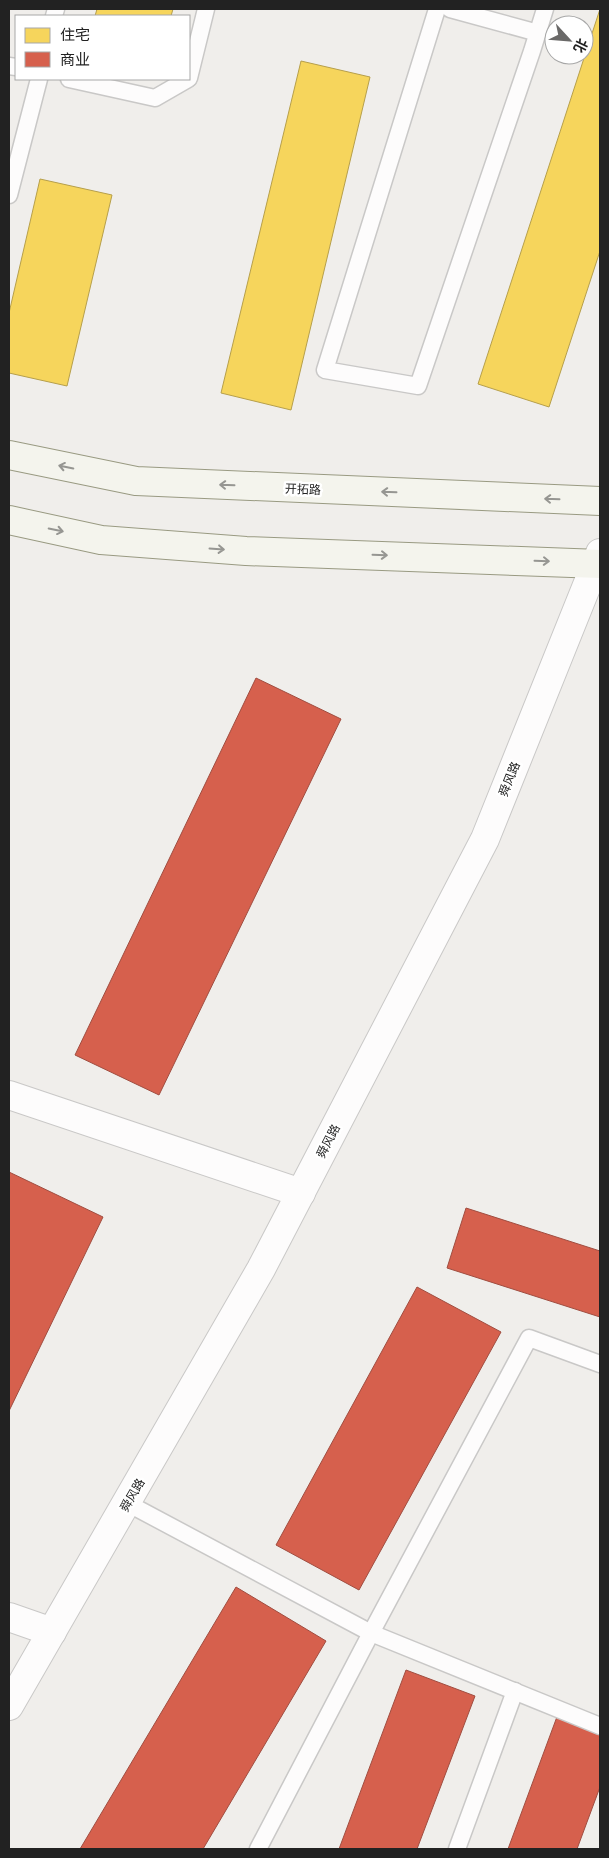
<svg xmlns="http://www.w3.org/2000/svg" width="609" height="1858" font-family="Lato,'Noto Sans SC',sans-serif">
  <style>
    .homes { fill: #f6d55c; stroke: #b69f4b }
    .shops { fill: #d6604d; stroke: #a04d40 }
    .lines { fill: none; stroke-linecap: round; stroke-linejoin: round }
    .service-casing { stroke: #c9c8c7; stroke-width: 19 }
    .minor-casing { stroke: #c9c8c7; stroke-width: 30 }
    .tertiary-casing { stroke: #c9c8c7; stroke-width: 30 }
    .secondary-casing { stroke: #999a82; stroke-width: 30 }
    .service { stroke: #fdfcfc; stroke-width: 16 }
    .minor { stroke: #fdfcfc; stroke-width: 28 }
    .tertiary { stroke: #fdfcfc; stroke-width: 28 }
    .secondary { stroke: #f4f4ed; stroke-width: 28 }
    .oneway { stroke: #969692 }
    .labels { text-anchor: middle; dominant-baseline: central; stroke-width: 5; stroke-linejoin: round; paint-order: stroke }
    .street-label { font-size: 12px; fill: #222; stroke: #fff }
  </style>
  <rect width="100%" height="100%" fill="#f0eeeb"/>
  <g class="homes">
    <polygon points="97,9 173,9 171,16 95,16"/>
    <polygon points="600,9 600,251 549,407 478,384"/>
    <polygon points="301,61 370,77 291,410 221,393"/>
    <polygon points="40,179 112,195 67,386 9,373 9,313"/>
  </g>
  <g class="shops">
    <polygon points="256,678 341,719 159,1095 75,1055"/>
    <polygon points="9,1172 103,1217 9,1411"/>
    <polygon points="466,1208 600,1251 600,1317 447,1268"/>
    <polygon points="417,1287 501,1332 359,1590 276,1545"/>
    <polygon points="236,1587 326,1641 203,1849 80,1849"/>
    <polygon points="406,1670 475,1696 417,1849 339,1849"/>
    <polygon points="558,1714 600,1730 600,1787 577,1849 508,1849"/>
  </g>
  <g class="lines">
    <g class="service-casing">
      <g id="service">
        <polyline points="437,9 325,370 418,386 532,51 545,9"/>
        <polyline points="450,9 538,33"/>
        <polyline points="54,16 56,9"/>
        <polyline points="9,66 16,67"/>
        <polyline points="189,78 206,9"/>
        <polyline points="69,79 155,98 188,79"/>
        <polyline points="9,195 39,79"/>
        <polyline points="127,1503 371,1633 600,1726"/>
        <polyline points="258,1849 371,1633 529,1338 600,1364"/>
        <polyline points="457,1849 515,1691"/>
      </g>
    </g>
    <g class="minor-casing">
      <g id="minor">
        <polyline points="9,1095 301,1193"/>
        <polyline points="9,1617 52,1632"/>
      </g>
    </g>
    <g class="tertiary-casing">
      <polyline id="tertiary" points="9,1706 261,1269 485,839 600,553"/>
    </g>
    <g class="secondary-casing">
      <g id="secondary">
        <polyline points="9,455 136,481 600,501"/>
        <polyline points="9,520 101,540 246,551 600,564"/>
      </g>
    </g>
    <use href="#service" class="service"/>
    <use href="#minor" class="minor"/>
    <use href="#tertiary" class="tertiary"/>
    <use href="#secondary" class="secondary"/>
  </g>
  <defs><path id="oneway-shaft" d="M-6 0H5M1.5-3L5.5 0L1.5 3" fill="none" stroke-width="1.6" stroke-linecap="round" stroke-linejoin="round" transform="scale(1.25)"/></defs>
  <g class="oneway">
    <use href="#oneway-shaft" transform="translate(66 467) rotate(-168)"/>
    <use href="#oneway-shaft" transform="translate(227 485) rotate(-178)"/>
    <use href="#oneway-shaft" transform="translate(389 492) rotate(-178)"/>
    <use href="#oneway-shaft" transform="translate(552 499) rotate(-178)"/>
    <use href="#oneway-shaft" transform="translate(56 530) rotate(12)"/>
    <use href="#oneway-shaft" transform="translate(217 549) rotate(4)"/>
    <use href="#oneway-shaft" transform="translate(380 555) rotate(2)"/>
    <use href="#oneway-shaft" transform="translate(542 561) rotate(2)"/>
  </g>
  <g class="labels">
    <g class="street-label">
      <text transform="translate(303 489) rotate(2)">开拓路</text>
      <text transform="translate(509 779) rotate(-68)">舜风路</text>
      <text transform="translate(328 1141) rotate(-63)">舜风路</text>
      <text transform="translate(132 1495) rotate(-60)">舜风路</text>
    </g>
  </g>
  <rect width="609" height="1858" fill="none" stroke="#222222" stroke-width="20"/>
  <rect x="15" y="15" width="175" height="65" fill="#ffffff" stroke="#a7a7a7"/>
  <rect x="25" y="28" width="25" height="15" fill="#f6d55c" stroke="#a7a7a7"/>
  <text x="60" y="40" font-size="15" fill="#222222">住宅</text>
  <rect x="25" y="52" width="25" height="15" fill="#d6604d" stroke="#a7a7a7"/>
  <text x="60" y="65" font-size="15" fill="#222222">商业</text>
  <g transform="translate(569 40) rotate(116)"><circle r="24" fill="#ffffff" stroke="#a7a7a7"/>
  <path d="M0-4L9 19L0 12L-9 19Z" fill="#6a6968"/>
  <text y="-8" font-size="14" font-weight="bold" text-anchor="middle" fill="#222222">北</text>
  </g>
</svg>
